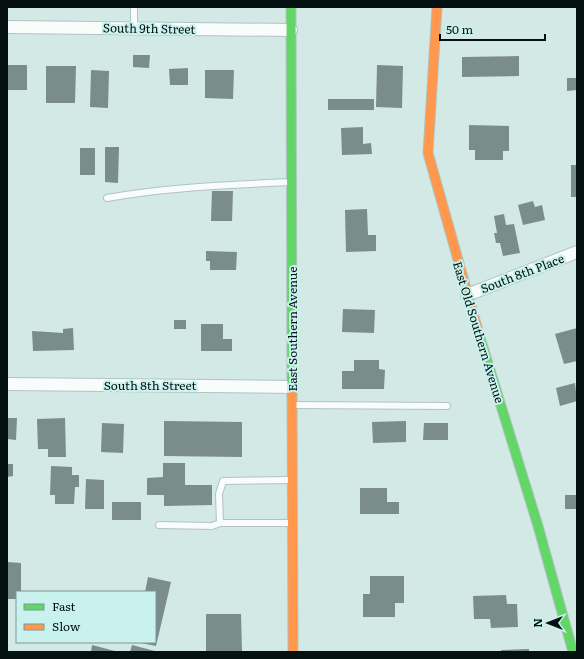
<svg xmlns="http://www.w3.org/2000/svg" width="584" height="659" font-family="Literata,serif">
  <style>
    .building { fill: #7a8d8b }
    .lines { fill: none; stroke-linecap: round; stroke-linejoin: round }
    .lane-casing { stroke: #b2c3c2; stroke-width: 8 }
    .street-casing { stroke: #b2c3c2; stroke-width: 14 }
    .fast-casing { stroke: #b2c3c2; stroke-width: 11 }
    .slow-casing { stroke: #b2c3c2; stroke-width: 11 }
    .lane { stroke: #f8fcfb; stroke-width: 6 }
    .street { stroke: #f8fcfb; stroke-width: 12 }
    .fast { stroke: #63d668; stroke-width: 9 }
    .slow { stroke: #ff974d; stroke-width: 9 }
    .labels { text-anchor: middle; dominant-baseline: central; stroke-width: 4; stroke-linejoin: round; paint-order: stroke }
    .street-label { font-size: 12px; fill: #041110; stroke: #c9f2ee }
  </style>
  <rect width="100%" height="100%" fill="#d2e9e6"/>
  <g class="building">
    <polygon points="133,55 150,55 149,68 133,67"/>
    <polygon points="519,56 519,76 462,77 462,57"/>
    <rect x="7" y="65" width="20" height="25"/>
    <polygon points="377,65 403,66 402,108 376,107"/>
    <polygon points="46,66 76,66 75,103 46,103"/>
    <polygon points="188,68 188,85 170,85 169,69"/>
    <polygon points="91,70 109,71 108,108 90,107"/>
    <polygon points="205,70 234,70 233,99 205,98"/>
    <polygon points="567,78 576,78 577,90 567,91"/>
    <rect x="328" y="99" width="46" height="11"/>
    <polygon points="469,125 509,126 509,151 503,151 503,160 475,160 475,150 469,150"/>
    <polygon points="363,127 363,144 371,143 372,154 342,155 341,128"/>
    <polygon points="105,147 119,147 118,183 105,182"/>
    <rect x="80" y="148" width="15" height="27"/>
    <rect x="571" y="165" width="6" height="32"/>
    <polygon points="212,191 233,191 232,221 211,221"/>
    <polygon points="533,201 535,207 542,205 545,220 523,225 518,205"/>
    <polygon points="367,209 368,235 376,235 376,251 346,252 345,210"/>
    <polygon points="504,214 506,225 514,224 520,253 503,256 500,243 496,243 494,233 497,233 494,216"/>
    <polygon points="206,251 237,252 236,270 210,270 210,261 206,261"/>
    <polygon points="343,309 375,310 374,333 342,332"/>
    <rect x="174" y="320" width="12" height="9"/>
    <polygon points="201,324 223,324 223,339 232,339 232,351 201,351"/>
    <polygon points="73,328 74,350 33,351 32,331 63,333 63,329"/>
    <polygon points="577,328 577,361 564,364 555,334"/>
    <polygon points="354,360 379,360 379,369 385,370 384,389 342,389 342,371 354,371"/>
    <polygon points="575,383 577,401 560,406 556,388"/>
    <polygon points="7,418 17,418 16,440 7,439"/>
    <polygon points="65,418 66,457 48,457 48,449 38,449 37,419"/>
    <polygon points="164,421 242,422 242,457 164,456"/>
    <polygon points="406,421 406,442 373,443 372,422"/>
    <polygon points="102,423 124,424 123,453 101,452"/>
    <polygon points="424,423 448,423 448,440 423,440"/>
    <polygon points="163,463 185,463 185,485 212,485 212,505 164,506 164,495 147,495 147,478 163,477"/>
    <polygon points="7,464 13,464 13,476 7,477"/>
    <polygon points="51,466 72,467 72,475 79,475 79,487 75,487 74,504 55,504 55,495 50,495"/>
    <polygon points="86,479 104,480 104,509 85,509"/>
    <polygon points="360,488 387,488 387,502 399,502 399,514 360,514"/>
    <rect x="565" y="495" width="12" height="14"/>
    <rect x="112" y="502" width="29" height="18"/>
    <polygon points="7,562 21,563 21,592 17,592 17,599 7,599"/>
    <polygon points="370,576 404,576 404,603 395,603 395,617 363,617 363,594 370,594"/>
    <polygon points="148,577 171,582 156,646 141,643 155,642 155,592 145,592"/>
    <polygon points="506,595 507,604 517,604 518,627 491,628 490,619 474,619 473,596"/>
    <polygon points="206,614 241,614 242,652 206,652"/>
    <polygon points="92,645 115,651 115,652 91,652"/>
    <polygon points="132,645 155,651 154,652 130,652"/>
    <polygon points="529,649 529,652 501,652 501,650"/>
  </g>
  <g class="lines">
    <g class="lane-casing">
      <g id="lane">
        <polyline points="134,7 134,28"/>
        <path d="M107,198C168,187 229,185 291,182"/>
        <polyline points="293,405 447,406"/>
        <polyline points="220,523 292,523"/>
        <polyline points="159,525 212,526 220,523 219,494 223,481 291,480"/>
      </g>
    </g>
    <g class="street-casing">
      <g id="street">
        <polyline points="7,27 291,30"/>
        <polyline points="467,295 577,252"/>
        <polyline points="7,384 292,387"/>
      </g>
    </g>
    <g class="fast-casing">
      <g id="fast">
        <polyline points="291,7 292,395"/>
        <polyline points="478,331 538,526 573,652"/>
      </g>
    </g>
    <g class="slow-casing">
      <g id="slow">
        <polyline points="437,7 428,153 478,331"/>
        <polyline points="292,395 293,652"/>
      </g>
    </g>
    <use href="#lane" class="lane"/>
    <use href="#street" class="street"/>
    <use href="#fast" class="fast"/>
    <use href="#slow" class="slow"/>
  </g>
  <g class="labels">
    <g class="street-label">
      <text transform="translate(149 28) rotate(1)">South 9th Street</text>
      <text transform="translate(522 273) rotate(-21)">South 8th Place</text>
      <text transform="translate(292 329) rotate(-90)">East Southern Avenue</text>
      <text transform="translate(479 332) rotate(73)">East Old Southern Avenue</text>
      <text x="150" y="385">South 8th Street</text>
    </g>
  </g>
  <rect width="584" height="659" fill="none" stroke="#041110" stroke-width="16"/>
  <rect x="16" y="591" width="140" height="52" fill="#c9f2ee" stroke="#7a9895"/>
  <rect x="24" y="604" width="20" height="6" fill="#63d668" stroke="#7a9895"/>
  <text x="52" y="611" font-size="12" fill="#041110">Fast</text>
  <rect x="24" y="624" width="20" height="6" fill="#ff974d" stroke="#7a9895"/>
  <text x="52" y="631" font-size="12" fill="#041110">Slow</text>
  <g transform="translate(548 623) rotate(270)" stroke="#c9f2ee" stroke-width="3" paint-order="stroke">
  <path d="M0-3L7 15L0 10L-7 15Z" fill="#041110"/>
  <text y="-6" font-size="11" font-weight="bold" text-anchor="middle" fill="#041110">N</text>
  </g>
  <path d="M440 34v6h105v-6" fill="none" stroke="#041110" stroke-width="2"/>
  <text x="446" y="34" font-size="12" fill="#041110" stroke="#c9f2ee" stroke-width="3" paint-order="stroke">50 m</text>
</svg>
